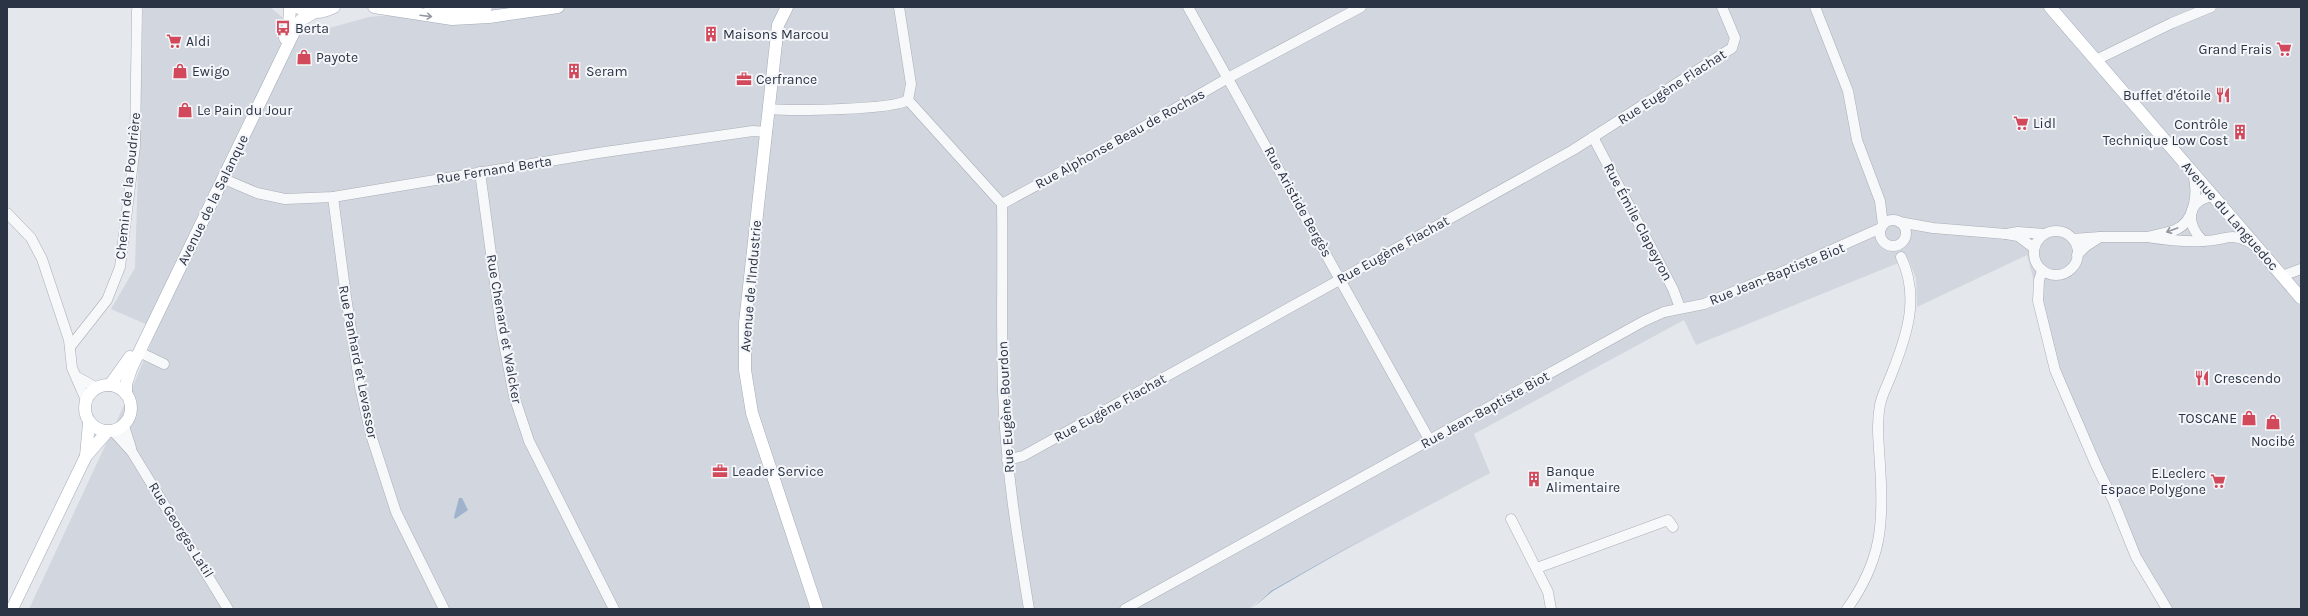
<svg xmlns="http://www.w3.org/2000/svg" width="2308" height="616" font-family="Karla,sans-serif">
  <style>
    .built { fill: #d2d6de }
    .water { fill: #9fb4cc }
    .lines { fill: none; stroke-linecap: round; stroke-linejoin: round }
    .minor-casing { stroke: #a9aeb7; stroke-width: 11 }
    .major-casing { stroke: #a3abb8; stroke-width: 13 }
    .minor { stroke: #f7f8fa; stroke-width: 10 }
    .major { stroke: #fff; stroke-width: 12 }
    .oneway { stroke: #959aa2 }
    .oneway2 { stroke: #9196a0 }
    .labels { text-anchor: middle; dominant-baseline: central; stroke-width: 4; stroke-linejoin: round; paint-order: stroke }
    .poi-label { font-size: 14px; fill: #2b3445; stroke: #f4f6f9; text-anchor: start }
    .street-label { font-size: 14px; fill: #2b3445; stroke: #f4f6f9 }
  </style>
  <rect width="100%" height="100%" fill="#e4e7ec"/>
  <polygon class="built" points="143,7 270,7 304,35 369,17 480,7 2301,7 2301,609 2169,609 2129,540 2059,376 2027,255 1917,307 1916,278 1908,259 1696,345 1684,320 1474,434 1490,473 1274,588 1249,609 29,609 133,386 157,329 111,309 135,268"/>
  <g class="water">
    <polygon points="459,498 462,498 468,510 455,519 454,517"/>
    <polygon points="1370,535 1273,591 1251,609 1272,590"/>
  </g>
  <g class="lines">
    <g class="minor-casing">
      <g id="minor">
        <polyline points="1188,7 1430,441"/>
        <polyline points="1815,7 1848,91 1857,140 1880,201 1883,225"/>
        <polyline points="2096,60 2172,23 2211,7"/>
        <polyline points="908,100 1002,204 1131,134 1228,78 1361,7"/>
        <path d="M770,109C792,111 893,110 908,100L911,84L899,7"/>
        <polyline points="1593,137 1673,289 1680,308"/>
        <polyline points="480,172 501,328 514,396 529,441 614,609"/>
        <path d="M2193,174C2198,192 2196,221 2175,230C2166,233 2156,235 2147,237C2166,240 2184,242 2204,241C2226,241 2229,231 2251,243"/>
        <polyline points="224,179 257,193 285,199 333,197 598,153 753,131 767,132"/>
        <polyline points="333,197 346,297 360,387 371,435 396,512 444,609"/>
        <path d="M1002,204C1003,266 1001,328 1003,389C1005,463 1017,536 1029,609"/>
        <polyline points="7,213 31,238 42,259 69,340 72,368 86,400"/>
        <circle cx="1893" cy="233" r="13"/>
        <polyline points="1899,222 1933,228 2006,234"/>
        <circle cx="2056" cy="253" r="22"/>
        <polyline points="2100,237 2147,237"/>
        <polyline points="2073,239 2100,237 2086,246 2077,255"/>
        <path d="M2203,241C2186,224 2185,201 2213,196"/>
        <polyline points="2034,248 2018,236 2006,234 2018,232 2044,234"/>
        <polyline points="2042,271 2039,280 2038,301 2055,370 2096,465 2113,500 2136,557 2167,609"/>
        <polyline points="2282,276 2301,269"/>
        <polyline points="70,347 107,300 120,267 135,146 137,10"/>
        <polyline points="139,352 164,364"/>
        <polyline points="77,377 97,388"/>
        <polyline points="124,426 131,448"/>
        <polyline points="113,431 132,452 228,609"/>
        <polyline points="1007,460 1023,456 1573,150 1732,48 1735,38 1722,7"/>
        <polyline points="1511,519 1548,592 1551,609"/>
        <polyline points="1537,568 1668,520 1673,527"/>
        <polyline points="1125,609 1644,321 1664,312 1704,304 1782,272 1881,228"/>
        <path d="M1847,609C1882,560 1884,523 1880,465C1879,445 1876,425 1880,405C1882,394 1888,384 1892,373C1907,335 1920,297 1901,257"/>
      </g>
    </g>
    <g class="major-casing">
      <g id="major">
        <path d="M297,7C310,14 321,14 334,7"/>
        <polyline points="374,7 452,19 489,17 558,7"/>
        <polyline points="430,7 453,9 486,7"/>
        <polyline points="787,7 778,25 745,323 745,370 752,413 817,609"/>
        <polyline points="2050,7 2301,298"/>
        <polyline points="285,38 289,27 290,7"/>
        <circle cx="108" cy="408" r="23"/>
        <polyline points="110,385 130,357"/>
        <polyline points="126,394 126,384 131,369 294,32 301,20 313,13"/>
        <polyline points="86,456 89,423"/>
        <polyline points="12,609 86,456 107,432"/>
      </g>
    </g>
    <use href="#minor" class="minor"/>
    <use href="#major" class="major"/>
  </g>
  <defs><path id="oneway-shaft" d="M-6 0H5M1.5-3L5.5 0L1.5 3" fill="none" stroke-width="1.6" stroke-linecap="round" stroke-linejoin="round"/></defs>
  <use class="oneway" href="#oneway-shaft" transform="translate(426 16) rotate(7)"/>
  <use class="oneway2" href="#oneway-shaft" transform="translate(2172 230) rotate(160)"/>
  <defs>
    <g id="bus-bare" transform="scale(1.2)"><path d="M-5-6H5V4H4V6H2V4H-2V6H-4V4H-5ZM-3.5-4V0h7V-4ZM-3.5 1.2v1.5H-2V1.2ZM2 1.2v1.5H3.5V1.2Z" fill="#d1495b" stroke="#f4f6f9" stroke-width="2.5" paint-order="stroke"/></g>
    <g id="building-bare" transform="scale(1.2)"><path d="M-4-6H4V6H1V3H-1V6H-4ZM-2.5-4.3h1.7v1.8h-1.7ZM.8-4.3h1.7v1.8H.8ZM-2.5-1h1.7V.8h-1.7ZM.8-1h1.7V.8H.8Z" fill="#d1495b" stroke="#f4f6f9" stroke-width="2.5" paint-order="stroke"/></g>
    <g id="supermarket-bare" transform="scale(1.2)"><path d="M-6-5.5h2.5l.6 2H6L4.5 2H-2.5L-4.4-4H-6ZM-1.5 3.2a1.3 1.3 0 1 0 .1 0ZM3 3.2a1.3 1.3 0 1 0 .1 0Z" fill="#d1495b" stroke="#f4f6f9" stroke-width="2.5" paint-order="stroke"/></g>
    <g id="shop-bare" transform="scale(1.2)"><path d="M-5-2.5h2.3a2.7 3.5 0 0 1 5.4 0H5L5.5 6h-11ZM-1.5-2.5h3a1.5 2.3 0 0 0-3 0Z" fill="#d1495b" stroke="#f4f6f9" stroke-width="2.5" paint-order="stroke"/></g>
    <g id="office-bare" transform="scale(1.2)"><path d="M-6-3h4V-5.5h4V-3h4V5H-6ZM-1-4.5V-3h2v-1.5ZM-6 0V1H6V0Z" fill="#d1495b" stroke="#f4f6f9" stroke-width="2.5" paint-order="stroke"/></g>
    <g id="restaurant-bare" transform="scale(1.2)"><path d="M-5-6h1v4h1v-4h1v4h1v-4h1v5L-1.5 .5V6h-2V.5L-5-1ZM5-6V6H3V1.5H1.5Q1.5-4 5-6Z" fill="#d1495b" stroke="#f4f6f9" stroke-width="2.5" paint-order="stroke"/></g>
  </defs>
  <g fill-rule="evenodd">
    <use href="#bus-bare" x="283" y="28"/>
    <use href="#building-bare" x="711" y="34"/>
    <use href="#supermarket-bare" x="174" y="41"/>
    <use href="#supermarket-bare" x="2284" y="49"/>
    <use href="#shop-bare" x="304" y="57"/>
    <use href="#shop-bare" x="180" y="71"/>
    <use href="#building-bare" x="574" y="71"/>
    <use href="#office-bare" x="744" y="79"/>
    <use href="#restaurant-bare" x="2223" y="95"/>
    <use href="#shop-bare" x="185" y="110"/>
    <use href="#supermarket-bare" x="2021" y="123"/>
    <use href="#building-bare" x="2240" y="132"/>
    <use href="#restaurant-bare" x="2202" y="378"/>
    <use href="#shop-bare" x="2249" y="418"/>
    <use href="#shop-bare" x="2273" y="422"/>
    <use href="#office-bare" x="720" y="471"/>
    <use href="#building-bare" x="1534" y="479"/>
    <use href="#supermarket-bare" x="2218" y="481"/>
  </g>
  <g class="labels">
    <g class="poi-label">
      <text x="295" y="28">Berta</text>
      <text x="723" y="34">Maisons Marcou</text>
      <text x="186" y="41">Aldi</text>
      <text x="2272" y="49" text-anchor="end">Grand Frais</text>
      <text x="316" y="57">Payote</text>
      <text x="192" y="71">Ewigo</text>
      <text x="586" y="71">Seram</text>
      <text x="756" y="79">Cerfrance</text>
      <text x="2211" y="95" text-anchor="end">Buffet d'étoile</text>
      <text x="197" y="110">Le Pain du Jour</text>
      <text x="2033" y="123">Lidl</text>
      <text x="2228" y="124" text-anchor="end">Contrôle<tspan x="2228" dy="16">Technique Low Cost</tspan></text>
      <text x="2214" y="378">Crescendo</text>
      <text x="2237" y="418" text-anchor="end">TOSCANE</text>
      <text x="2273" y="441" text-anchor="middle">Nocibé</text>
      <text x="732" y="471">Leader Service</text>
      <text x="1546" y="471">Banque<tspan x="1546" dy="16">Alimentaire</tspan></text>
      <text x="2206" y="473" text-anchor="end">E.Leclerc<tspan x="2206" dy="16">Espace Polygone</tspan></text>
    </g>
    <g class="street-label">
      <text transform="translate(1672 87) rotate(-33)">Rue Eugène Flachat</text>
      <text transform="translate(1120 139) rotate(-29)">Rue Alphonse Beau de Rochas</text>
      <text transform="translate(494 170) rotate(-9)">Rue Fernand Berta</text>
      <text transform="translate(128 186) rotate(-84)">Chemin de la Poudrière</text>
      <text transform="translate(213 200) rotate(-64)">Avenue de la Salanque</text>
      <text transform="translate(1298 202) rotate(61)">Rue Aristide Bergès</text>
      <text transform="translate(2230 216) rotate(49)">Avenue du Languedoc</text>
      <text transform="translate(1638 222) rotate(62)">Rue Émile Clapeyron</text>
      <text transform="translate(1393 250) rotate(-29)">Rue Eugène Flachat</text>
      <text transform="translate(1777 274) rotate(-22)">Rue Jean-Baptiste Biot</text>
      <text transform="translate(751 286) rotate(-85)">Avenue de l'Industrie</text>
      <text transform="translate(504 329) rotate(80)">Rue Chenard et Walcker</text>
      <text transform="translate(358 362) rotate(79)">Rue Panhard et Levassor</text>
      <text transform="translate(1006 407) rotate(-93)">Rue Eugène Bourdon</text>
      <text transform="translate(1110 408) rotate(-29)">Rue Eugène Flachat</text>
      <text transform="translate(1485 410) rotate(-29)">Rue Jean-Baptiste Biot</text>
      <text transform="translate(181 530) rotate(58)">Rue Georges Latil</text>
    </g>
  </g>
  <rect width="2308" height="616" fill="none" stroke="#2b3445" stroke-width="16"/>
</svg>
